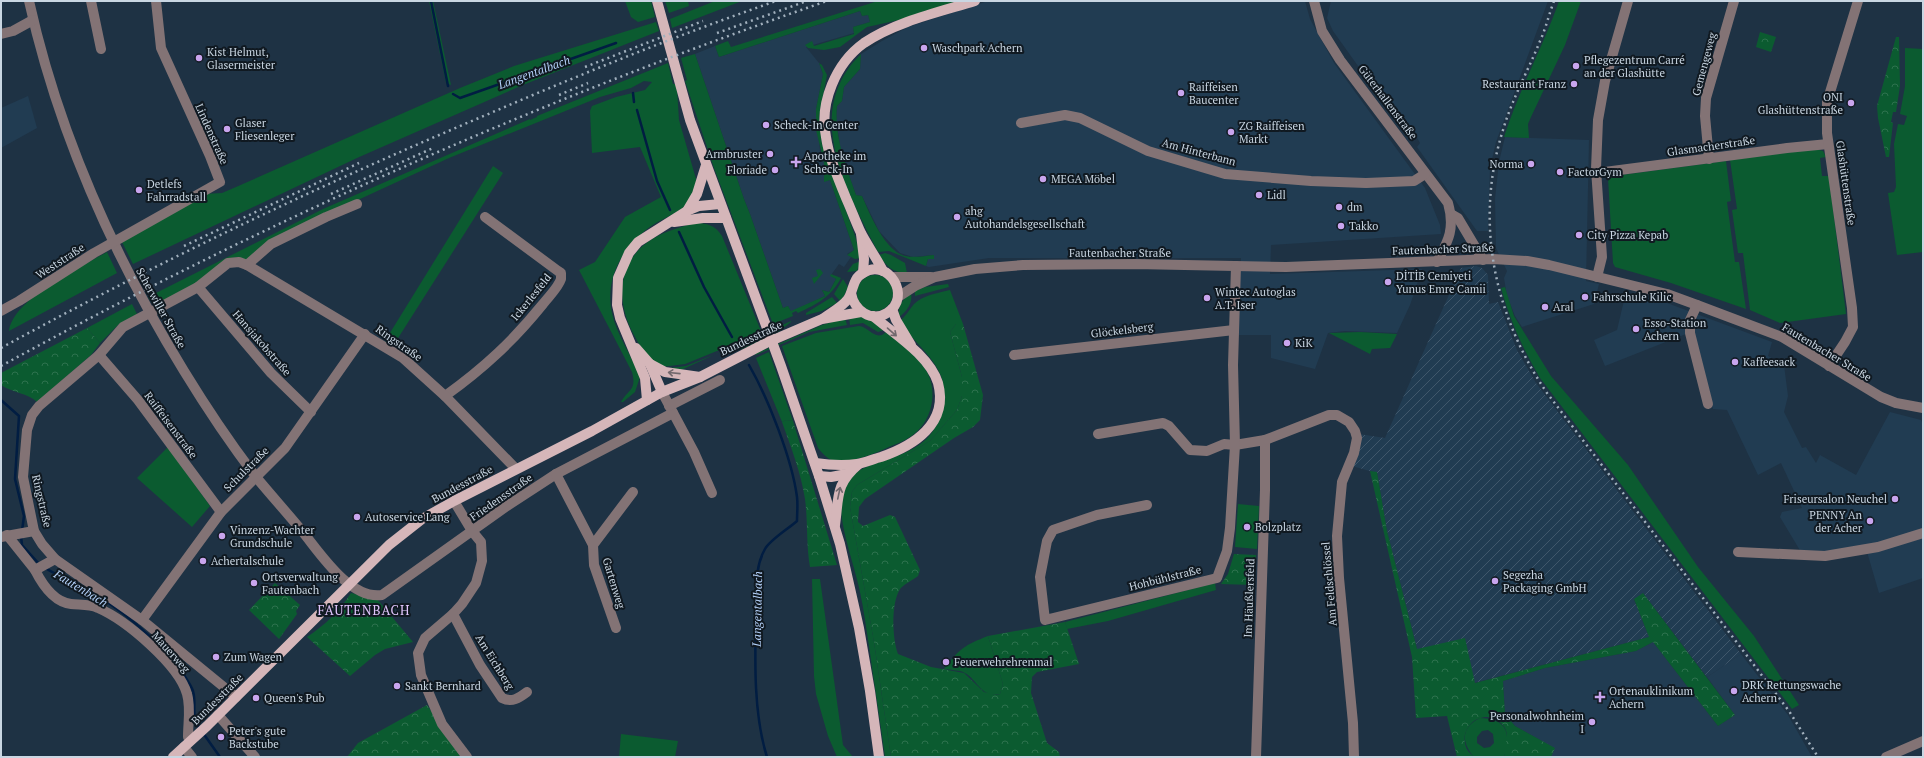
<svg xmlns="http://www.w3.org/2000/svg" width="1924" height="758" font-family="'PT Serif',serif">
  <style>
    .built { fill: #213c52 }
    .industrial { fill: url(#industrial-furrows) }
    .green { fill: #0b5b30; fill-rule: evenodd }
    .forest { fill: url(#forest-crowns) }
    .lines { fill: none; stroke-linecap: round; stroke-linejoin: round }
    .stream { stroke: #011d42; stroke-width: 2.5 }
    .minor { stroke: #837375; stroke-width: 10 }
    .major { stroke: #d5b6b9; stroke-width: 10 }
    .rail { stroke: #a1b0bd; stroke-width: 2.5; stroke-dasharray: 2 4; stroke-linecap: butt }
    .oneway { stroke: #72686d }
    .poi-dot { fill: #c9a5ee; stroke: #101921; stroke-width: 1.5 }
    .labels { text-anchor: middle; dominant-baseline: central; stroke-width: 4; stroke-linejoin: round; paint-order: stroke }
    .poi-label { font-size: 11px; fill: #c9d6e2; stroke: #101921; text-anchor: start }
    .street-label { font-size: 11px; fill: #c9d6e2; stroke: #101921 }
    .water-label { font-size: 12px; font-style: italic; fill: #b2cff7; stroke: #101921 }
    .quarter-label { font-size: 13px; letter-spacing: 1px; fill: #e0c5fc; stroke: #101921 }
  </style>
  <defs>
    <pattern id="industrial-furrows" width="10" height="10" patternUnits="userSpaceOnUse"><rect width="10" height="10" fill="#213c52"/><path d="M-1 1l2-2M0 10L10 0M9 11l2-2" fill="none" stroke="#40576b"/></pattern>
    <pattern id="forest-crowns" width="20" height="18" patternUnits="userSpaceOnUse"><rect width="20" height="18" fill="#0b5b30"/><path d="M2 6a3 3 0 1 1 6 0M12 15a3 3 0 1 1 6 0" fill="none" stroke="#2d724e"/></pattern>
  </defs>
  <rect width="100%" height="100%" fill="#1e3244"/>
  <g class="built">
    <polygon points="988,1 1305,1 1310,19 1334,63 1425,188 1440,225 1441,234 1271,245 1270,274 1422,269 1410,305 1397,333 1345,331 1328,333 1315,369 1271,358 1271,335 1238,335 1241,258 989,258 929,267 926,266 928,259 934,255 913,257 900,253 879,231 862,196 856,195 841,153 836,119 837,106 842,101 844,87 860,69 861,54 882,41 908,27"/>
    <polygon points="1331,1 1548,1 1496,142 1490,168 1488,231 1477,231 1417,147 1420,143 1415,134 1406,133 1333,31 1327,18"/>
    <polygon points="860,11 862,16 868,15 870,22 853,27 854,33 806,47 819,63 823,74 816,109 820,151 824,163 825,181 830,180 854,250 847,254 851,257 844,267 839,264 831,275 836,279 829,292 822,290 825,296 791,312 788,306 783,308 750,214 744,199 695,54 715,46 719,57"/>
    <polygon points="28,96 37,128 1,148 1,108"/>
    <polygon points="1505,137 1589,140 1586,281 1599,284 1594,304 1522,327 1515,316 1507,296 1504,278 1507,271 1496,248 1495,199 1499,162"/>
    <polygon points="1626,292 1667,303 1772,342 1768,356 1784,365 1788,396 1784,412 1802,448 1806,447 1816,463 1820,455 1856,475 1890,412 1921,420 1923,425 1923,578 1879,593 1865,545 1827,553 1801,552 1780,517 1782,512 1802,508 1781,463 1758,475 1727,410 1713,409 1691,332 1605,366 1594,340 1617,330"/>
    <polygon points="1653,642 1718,726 1735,715 1707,677 1741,654 1788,715 1812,757 1551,757 1554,748 1515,726 1505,714 1503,681 1545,668 1636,651"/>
  </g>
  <polygon class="industrial" points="1476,266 1482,268 1488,275 1489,304 1498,302 1517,350 1536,383 1741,654 1707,677 1643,593 1634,600 1649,637 1474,683 1417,649 1387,531 1377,473 1352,466 1359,434 1385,438 1461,268"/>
  <g class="green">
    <polygon points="429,1 433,1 451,85 446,83"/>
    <polygon points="625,1 651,1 655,17 638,22 631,17"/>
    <polygon points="665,1 688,1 689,6 669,13"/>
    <polygon points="715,1 742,1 672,28 670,19"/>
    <polygon points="878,1 958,1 899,20 867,27 840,47 824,50 808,48 805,45 812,41 814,46 854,34 853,27 870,22 868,15 862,16 860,11 719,57 715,46 728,41 731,47"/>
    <path d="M1559,1H1581L1565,45L1531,117L1528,124L1529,138L1504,137C1519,90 1543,47 1559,1Z"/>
    <polygon points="656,22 659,31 523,85 357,158 133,264 122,242 204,194 222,193 236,187 460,88 514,66"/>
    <polygon points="1905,48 1923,49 1923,252 1897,255 1888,193 1894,192 1896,187 1894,144 1898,124 1904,125 1907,116 1900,114 1905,86"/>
    <path d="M695,54L744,199L750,214L783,308L788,306L791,311L825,296L822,290L829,292L836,279L830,276L831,274L841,278C831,297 817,304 798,313L796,311L792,313L793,316L773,324L714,168L685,81L687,80L681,58Z"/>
    <path d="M861,54L860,69L844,87L842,101L837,106C834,137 846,166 856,195L862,196C870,214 884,250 905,256C914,258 925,256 934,255V259H928L926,266L889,251L878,252C847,191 801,112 861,54Z"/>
    <path d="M668,63L673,84H676L677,89L679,120L696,179C696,187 694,196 689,202C680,212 667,217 656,223C625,242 604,276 612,313C617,336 632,356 640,377L635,392L623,402H621C628,389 637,391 632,372L579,270L595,262L625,217L661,197L640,147L592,153L590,111L592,106L616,97L645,90L652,82L644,81L631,88L600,97L449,158L334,211L248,260L236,257L205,278L154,306L148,297L323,209L530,119V120L537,117V116Z"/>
    <polygon points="819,63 822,65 827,75 819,117 822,144 855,236 861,258 855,259 847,255 854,250 830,180 824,182 824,163 816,130 816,109 823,74"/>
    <polygon points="1815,149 1823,151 1826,157 1820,158 1822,176 1829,176 1846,314 1780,323 1750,310 1743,253 1738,253 1732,210 1737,209 1730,160"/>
    <polygon points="1726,161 1731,201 1727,202 1735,262 1739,262 1746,309 1671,283 1615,267 1613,263 1608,178 1614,176"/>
    <polygon points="493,166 503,173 393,346 385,341"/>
    <path d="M695,223C707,223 715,225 722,236L761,331L739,342L685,364L662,367C649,362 640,346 634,335C615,301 617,259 654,238C666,231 681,227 695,223Z"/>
    <path d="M107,252L117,273L9,331C13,299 81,267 107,252Z"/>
    <path d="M885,253L891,255L905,263L907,273C893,273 886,266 879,255Z"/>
    <polygon points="861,261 857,271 847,272 853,264"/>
    <polygon points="820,269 823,273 814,284 812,278 818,276 816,270"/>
    <circle cx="875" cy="293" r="18"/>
    <polygon points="843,279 848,287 844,296 840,301 834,294"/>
    <polygon points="948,284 949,287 915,296 915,291 925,287"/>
    <path d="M1505,287L1514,316L1551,376L1628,465L1698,567L1754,636L1799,705L1792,709L1540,378C1523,349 1510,321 1501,288Z"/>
    <path d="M950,290L963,324H956L950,332L962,377V396L957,410L930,441L857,485L852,492L850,507L874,642L891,757H885C880,720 874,683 869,646C866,628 864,610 860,592C855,565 834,514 843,489C857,450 933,470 942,406C943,396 945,386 941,376C933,355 911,340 900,321C906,316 909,310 914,304C923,295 938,293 950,290Z"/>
    <path d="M911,293C913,303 907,311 899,317C897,306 903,299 911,293Z"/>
    <polygon points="832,297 837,303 822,311 806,315 806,313"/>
    <polygon points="132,304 137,314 119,324 100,343 87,328"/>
    <polygon points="860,316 872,321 884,330 878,332 863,323 850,325 849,317"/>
    <polygon points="845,318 847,325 809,332 756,355 755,354 822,325"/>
    <polygon points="791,321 791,322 778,332 742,349 718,353 681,370 669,368 686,366 741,344"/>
    <path d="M859,326C869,327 876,342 886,332C899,343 917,355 926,370C939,392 932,423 910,437C904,441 897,444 891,446C874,454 853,463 835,461C828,460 822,453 818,448L782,346L816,333Z"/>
    <polygon points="1360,332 1397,334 1390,348 1372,349 1370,354 1329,333"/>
    <polygon points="769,352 793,421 786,420 782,422 756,358"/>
    <polygon points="168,447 210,506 192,527 137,478"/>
    <polygon points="1238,504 1259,506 1257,549 1235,547"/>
    <polygon points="812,579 820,579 843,745 853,757 837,757 828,736 816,694 814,676"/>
    <polygon points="1215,583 1216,590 1108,621 1067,629 1065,622"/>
    <path d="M988,636L1003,684L1000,694C981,699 977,678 963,672C958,670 950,670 944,669C960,648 965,645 988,636Z"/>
    <path d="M1480,718C1498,719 1509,724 1507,744C1507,749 1504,753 1505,757H1474C1461,742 1461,727 1480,718ZM1488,730L1493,734L1494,743L1490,747L1484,748L1477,743V737L1482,731Z"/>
    <polygon points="621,734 678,741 675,757 619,757"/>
  </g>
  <g class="forest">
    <polygon points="1760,32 1776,37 1771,52 1756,47"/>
    <polygon points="1896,37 1899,37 1900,86 1896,112 1893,112 1891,122 1893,123 1889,157 1886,157 1878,118 1877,106"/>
    <path d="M956,324H963L983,395L980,420L973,427L954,438L865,499L859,507L858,522L863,526L890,515L895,517L920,570L918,576C913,580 904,584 900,589C891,603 892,638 898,654L931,667L964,673L984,692L996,695L1000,694L1003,684L988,636L1065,622L1079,664L1037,672L1032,677L1031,693L1047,743L1059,752L1060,757H891L874,642L850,507L852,492L857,485L930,441L957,410L962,396V377L950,332Z"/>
    <path d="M87,328L100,343L91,355L37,402C28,393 13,393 1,385V373Z"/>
    <path d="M786,420L793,421L837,565L810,567C806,544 808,522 805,499C801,473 791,447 782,422Z"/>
    <path d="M1370,471L1377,472L1387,531L1417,649L1465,638L1475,683L1649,637L1634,599L1643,593L1735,715L1718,726L1653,642L1636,651L1545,668L1503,681L1505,714L1515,726L1555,748L1551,757H1505C1503,746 1512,734 1502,724C1486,707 1458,724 1466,747C1467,751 1471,754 1474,757H1457L1447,716L1416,718L1412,657Z"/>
    <polygon points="1234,554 1256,555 1254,585 1221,584 1228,574"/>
    <polygon points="275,583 300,605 296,611 297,614 279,639 249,610"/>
    <path d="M351,593L377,599L413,642L385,649L375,655L350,676L307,637C326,624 339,612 351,593Z"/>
    <polygon points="427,705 463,757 347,757 358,743"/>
  </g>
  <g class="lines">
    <g class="stream">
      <polyline points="431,1 448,86"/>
      <polyline points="633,93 634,102"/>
      <polyline points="453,94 460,98 616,43"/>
      <polyline points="637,110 657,181 670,210"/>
      <polyline points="679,232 704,287 732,337"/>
      <path d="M749,365C768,398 792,459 797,497C798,505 797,513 797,521C788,529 770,540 765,549C754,568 757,591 756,612C755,657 753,713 767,757"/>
      <polyline points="1,400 19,416 15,479 24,516 22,531"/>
      <polyline points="21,536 22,545 40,565"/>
      <path d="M44,567C55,575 68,579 80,585C117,606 159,639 184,675C187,680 191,685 193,691C197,705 190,716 200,729"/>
      <polyline points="203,733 220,757"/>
    </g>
    <g class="minor">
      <path d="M29,1C58,132 114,257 184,371C206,407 230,443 256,477C271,495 287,513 302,531C320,553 350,600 382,595L507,506L556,474L673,413"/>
      <polyline points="91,1 101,49"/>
      <path d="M1314,1L1322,31L1340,60L1448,203C1455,228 1449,240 1437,262"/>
      <polyline points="1,34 13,31 33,20"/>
      <polyline points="1021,123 1065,115 1080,118 1148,151 1225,174 1311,181 1366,183 1414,181 1425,174"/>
      <polyline points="1709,159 1705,116 1706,98 1734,1"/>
      <polyline points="1597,173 1787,148 1828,144"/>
      <polyline points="1451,214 1458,218 1483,260"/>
      <polyline points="247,265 271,244 326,217 357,204"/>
      <polyline points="892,277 931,277"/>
      <polyline points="1597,277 1602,257 1596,169 1598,120 1605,81 1628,1"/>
      <polyline points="198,287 271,373 311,412"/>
      <polyline points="898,297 915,286 935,277 975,269 1023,265 1135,264 1286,267 1493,259 1527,261 1549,265 1667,294 1697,305 1782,337 1881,397 1896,403 1923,408"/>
      <polyline points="1697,305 1690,320 1690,333 1708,404"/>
      <polyline points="1,311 19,301 94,253 220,182 210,156 161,48 156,1"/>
      <polyline points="99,355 138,400 221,512"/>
      <polyline points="1014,355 1234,330"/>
      <polyline points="1829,366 1845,342 1853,327 1852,308 1827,133 1827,102 1858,1"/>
      <polyline points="662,392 694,452 712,493"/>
      <path d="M445,396C484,368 513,341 543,304C549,296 558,288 561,279V273L558,271L485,217"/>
      <polyline points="669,406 720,380"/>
      <polyline points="1098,434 1163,423 1169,426 1190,450 1207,451 1224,444 1235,445 1265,440 1329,415 1337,415 1349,422 1355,431 1357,438 1354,453 1342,482 1337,536 1339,578 1353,723 1354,757"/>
      <polyline points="556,474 593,545 594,565 616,628"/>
      <polyline points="454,501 472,531 481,542 482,561 476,583 462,604 453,614 425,638 418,653 421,675 442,724 467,757"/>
      <polyline points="1147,505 1097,515 1053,530 1047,541 1040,577 1045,620 1217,578 1227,551 1230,528 1235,445 1233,365 1236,266"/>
      <polyline points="7,535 35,570"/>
      <polyline points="1,537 34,531"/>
      <polyline points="593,545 633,492"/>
      <polyline points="1738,552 1825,556 1878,547 1923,533"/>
      <path d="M55,559L35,570C42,584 54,602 71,604C80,605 90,604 98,608C126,620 179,665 187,694C191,707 188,723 188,737L191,740"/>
      <path d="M453,614L480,665L502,698C512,703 519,698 527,692"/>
      <polyline points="142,620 221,512 285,448 365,334"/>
      <polyline points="236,697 142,620 55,559 42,544 34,531 23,477 27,430 32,415 39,406 99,355 123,327 198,287 228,263 239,262 247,265 403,358 445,396 516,469"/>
      <polyline points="218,715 255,757"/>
      <polyline points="184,747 192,757"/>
      <polyline points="1256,757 1265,490 1265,440"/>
      <polyline points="1886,757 1923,741"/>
    </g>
    <g class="major">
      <polyline points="657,1 690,120 781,366 819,476 840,544 859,628 870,691 879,757"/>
      <polyline points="687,211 699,206 720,204"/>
      <polyline points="674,222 703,218 726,218"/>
      <polyline points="861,234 864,259 863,273"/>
      <path d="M883,271C876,257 867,245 860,231C855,220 851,209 846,198C838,178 829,158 826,137C819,103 836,63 864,43C895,22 939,12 975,1"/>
      <polyline points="892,309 896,320 911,345"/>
      <path d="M824,318C832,312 842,307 848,299C854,290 852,279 863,273C888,257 913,297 887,313C871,323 854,310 851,293"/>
      <polyline points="636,348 650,364 662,392"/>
      <polyline points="650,364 665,372 700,377"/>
      <polyline points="647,400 645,378 620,318 617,305 618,278 629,253 638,242 687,211 697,194 706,165"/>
      <path d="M815,463C829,465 843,466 857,464C865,463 873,459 881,457C913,446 949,424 938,383C929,355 894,334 873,316"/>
      <polyline points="819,476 831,477 847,474"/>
      <path d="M835,525C839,497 835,484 859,464"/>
      <polyline points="173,757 207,726 389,545 422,519 454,501 592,431 662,392 700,377 766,343 822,319 861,312"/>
    </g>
    <g class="rail">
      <path d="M1554,1C1549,14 1546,28 1540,41C1528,71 1512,99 1503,130C1474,222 1494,315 1547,393L1789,711L1818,757"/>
      <polyline points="717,33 807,1"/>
      <polyline points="585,67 703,21"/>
      <polyline points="559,95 588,83"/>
      <polyline points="331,194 433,148"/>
      <polyline points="184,246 359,163"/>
      <path d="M1,348C158,262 320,185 486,115C581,74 678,35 776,1"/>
      <path d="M1,366C265,221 542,99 827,1"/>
    </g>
  </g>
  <defs><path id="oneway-shaft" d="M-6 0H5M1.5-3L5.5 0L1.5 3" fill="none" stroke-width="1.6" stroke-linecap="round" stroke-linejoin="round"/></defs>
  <g class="oneway">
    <use href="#oneway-shaft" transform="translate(892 332) rotate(41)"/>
    <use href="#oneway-shaft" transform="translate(674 373) rotate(-174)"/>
    <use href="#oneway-shaft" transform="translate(839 493) rotate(-78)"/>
  </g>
  <g class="poi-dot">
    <circle cx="924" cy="48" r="4"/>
    <circle cx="199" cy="58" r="4"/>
    <circle cx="1576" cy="66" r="4"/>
    <circle cx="1574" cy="84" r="4"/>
    <circle cx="1181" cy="93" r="4"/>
    <circle cx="1851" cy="103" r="4"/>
    <circle cx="766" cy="125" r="4"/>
    <circle cx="227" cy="129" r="4"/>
    <circle cx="1231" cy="132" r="4"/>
    <circle cx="770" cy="154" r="4"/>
    <path d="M794 156h4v4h4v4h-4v4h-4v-4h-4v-4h4z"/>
    <circle cx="1531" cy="164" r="4"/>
    <circle cx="775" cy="170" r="4"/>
    <circle cx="1560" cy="172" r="4"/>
    <circle cx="1043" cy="179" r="4"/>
    <circle cx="139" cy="190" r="4"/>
    <circle cx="1259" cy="195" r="4"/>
    <circle cx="1339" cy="207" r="4"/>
    <circle cx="957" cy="217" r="4"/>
    <circle cx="1341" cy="226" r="4"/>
    <circle cx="1579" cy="235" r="4"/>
    <circle cx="1388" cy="282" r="4"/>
    <circle cx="1585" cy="297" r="4"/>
    <circle cx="1207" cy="298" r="4"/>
    <circle cx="1545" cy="307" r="4"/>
    <circle cx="1636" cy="329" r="4"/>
    <circle cx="1287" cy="343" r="4"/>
    <circle cx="1735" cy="362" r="4"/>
    <circle cx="1895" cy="499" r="4"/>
    <circle cx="357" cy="517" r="4"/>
    <circle cx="1870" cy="521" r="4"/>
    <circle cx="1247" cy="527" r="4"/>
    <circle cx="222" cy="536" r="4"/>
    <circle cx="203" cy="561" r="4"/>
    <circle cx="1495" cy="581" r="4"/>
    <circle cx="254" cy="583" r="4"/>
    <circle cx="216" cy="657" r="4"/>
    <circle cx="946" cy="662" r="4"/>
    <circle cx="397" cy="686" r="4"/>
    <circle cx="1734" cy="691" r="4"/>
    <path d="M1598 691h4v4h4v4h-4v4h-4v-4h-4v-4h4z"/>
    <circle cx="256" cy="698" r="4"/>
    <circle cx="1592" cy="722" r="4"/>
    <circle cx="221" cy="737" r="4"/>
  </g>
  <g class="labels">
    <g class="poi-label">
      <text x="932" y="48">Waschpark Achern</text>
      <text x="207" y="52">Kist Helmut,<tspan x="207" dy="13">Glasermeister</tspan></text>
      <text x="1584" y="60">Pflegezentrum Carré<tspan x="1584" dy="13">an der Glashütte</tspan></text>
      <text x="1566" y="84" text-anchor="end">Restaurant Franz</text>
      <text x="1189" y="87">Raiffeisen<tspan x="1189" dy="13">Baucenter</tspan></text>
      <text x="1843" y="97" text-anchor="end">ONI<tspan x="1843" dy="13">Glashüttenstraße</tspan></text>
      <text x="235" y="123">Glaser<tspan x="235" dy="13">Fliesenleger</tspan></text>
      <text x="774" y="125">Scheck-In Center</text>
      <text x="1239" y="126">ZG Raiffeisen<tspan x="1239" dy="13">Markt</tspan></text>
      <text x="762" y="154" text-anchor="end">Armbruster</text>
      <text x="804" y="156">Apotheke im<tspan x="804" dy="13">Scheck-In</tspan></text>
      <text x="1523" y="164" text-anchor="end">Norma</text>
      <text x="767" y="170" text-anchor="end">Floriade</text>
      <text x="1568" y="172">FactorGym</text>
      <text x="1051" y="179">MEGA Möbel</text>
      <text x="147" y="184">Detlefs<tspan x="147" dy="13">Fahrradstall</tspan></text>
      <text x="1267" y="195">Lidl</text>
      <text x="1347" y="207">dm</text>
      <text x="965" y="211">ahg<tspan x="965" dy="13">Autohandelsgesellschaft</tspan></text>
      <text x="1349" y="226">Takko</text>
      <text x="1587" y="235">City Pizza Kepab</text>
      <text x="1396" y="276">DİTİB Cemiyeti<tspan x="1396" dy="13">Yunus Emre Camii</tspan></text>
      <text x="1215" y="292">Wintec Autoglas<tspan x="1215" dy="13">A.T. Iser</tspan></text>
      <text x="1593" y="297">Fahrschule Kilic</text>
      <text x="1553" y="307">Aral</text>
      <text x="1644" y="323">Esso-Station<tspan x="1644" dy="13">Achern</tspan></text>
      <text x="1295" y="343">KiK</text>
      <text x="1743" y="362">Kaffeesack</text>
      <text x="1887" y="499" text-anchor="end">Friseursalon Neuchel</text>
      <text x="1862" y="515" text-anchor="end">PENNY An<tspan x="1862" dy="13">der Acher</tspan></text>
      <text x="365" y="517">Autoservice Lang</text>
      <text x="1255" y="527">Bolzplatz</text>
      <text x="230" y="530">Vinzenz-Wachter<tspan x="230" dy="13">Grundschule</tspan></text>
      <text x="211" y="561">Achertalschule</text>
      <text x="1503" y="575">Segezha<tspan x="1503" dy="13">Packaging GmbH</tspan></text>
      <text x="262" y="577">Ortsverwaltung<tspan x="262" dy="13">Fautenbach</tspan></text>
      <text x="224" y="657">Zum Wagen</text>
      <text x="954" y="662">Feuerwehrehrenmal</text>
      <text x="1742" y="685">DRK Rettungswache<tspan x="1742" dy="13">Achern</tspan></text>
      <text x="405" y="686">Sankt Bernhard</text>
      <text x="1609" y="691">Ortenauklinikum<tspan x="1609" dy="13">Achern</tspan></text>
      <text x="264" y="698">Queen's Pub</text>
      <text x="1584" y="716" text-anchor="end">Personalwohnheim<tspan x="1584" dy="13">I</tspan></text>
      <text x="229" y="731">Peter's gute<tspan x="229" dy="13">Backstube</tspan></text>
    </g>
    <g class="street-label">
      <text transform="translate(1704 64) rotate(-75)">Gemengeweg</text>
      <text transform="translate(1388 102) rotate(53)">Güterhallenstraße</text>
      <text transform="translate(212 134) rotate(66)">Lindenstraße</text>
      <text transform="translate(1711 146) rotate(-8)">Glasmacherstraße</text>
      <text transform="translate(1199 152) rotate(15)">Am Hinterbann</text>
      <text transform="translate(1846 183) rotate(82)">Glashüttenstraße</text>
      <text transform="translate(1443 249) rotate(-2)">Fautenbacher Straße</text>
      <text x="1120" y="253">Fautenbacher Straße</text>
      <text transform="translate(60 261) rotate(-33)">Weststraße</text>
      <text transform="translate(531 297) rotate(-51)">Ickerlesfeld</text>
      <text transform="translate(161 308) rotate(61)">Scherwiller Straße</text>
      <text transform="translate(1122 330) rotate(-7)">Glöckelsberg</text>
      <text transform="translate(751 338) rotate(-25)">Bundesstraße</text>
      <text transform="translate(262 343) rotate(49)">Hansjakobstraße</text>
      <text transform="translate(399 343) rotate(35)">Ringstraße</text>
      <text transform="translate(1827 352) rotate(31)">Fautenbacher Straße</text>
      <text transform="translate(171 425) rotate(53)">Raiffeisenstraße</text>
      <text transform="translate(246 469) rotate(-45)">Schulstraße</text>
      <text transform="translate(462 484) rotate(-28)">Bundesstraße</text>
      <text transform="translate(501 497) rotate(-35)">Friedensstraße</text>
      <text transform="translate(42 501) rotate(77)">Ringstraße</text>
      <text transform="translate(1165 578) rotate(-14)">Hohbühlstraße</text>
      <text transform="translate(614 583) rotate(73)">Gartenweg</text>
      <text transform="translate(1329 584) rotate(-95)">Am Feldschlössel</text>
      <text transform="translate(1249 598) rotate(-88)">Im Häußlersfeld</text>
      <text transform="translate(171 652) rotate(48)">Mauerweg</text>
      <text transform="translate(495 662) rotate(58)">Am Eichberg</text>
      <text transform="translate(217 699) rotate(-45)">Bundesstraße</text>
    </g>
    <g class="water-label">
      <text transform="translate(534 72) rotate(-20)">Langentalbach</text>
      <text transform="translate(81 588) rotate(31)">Fautenbach</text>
      <text transform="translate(757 609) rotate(-89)">Langentalbach</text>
    </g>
    <g class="quarter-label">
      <text x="364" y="610">FAUTENBACH</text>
    </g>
  </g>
  <rect width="1924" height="758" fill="none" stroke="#c9d6e2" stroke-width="4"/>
</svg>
